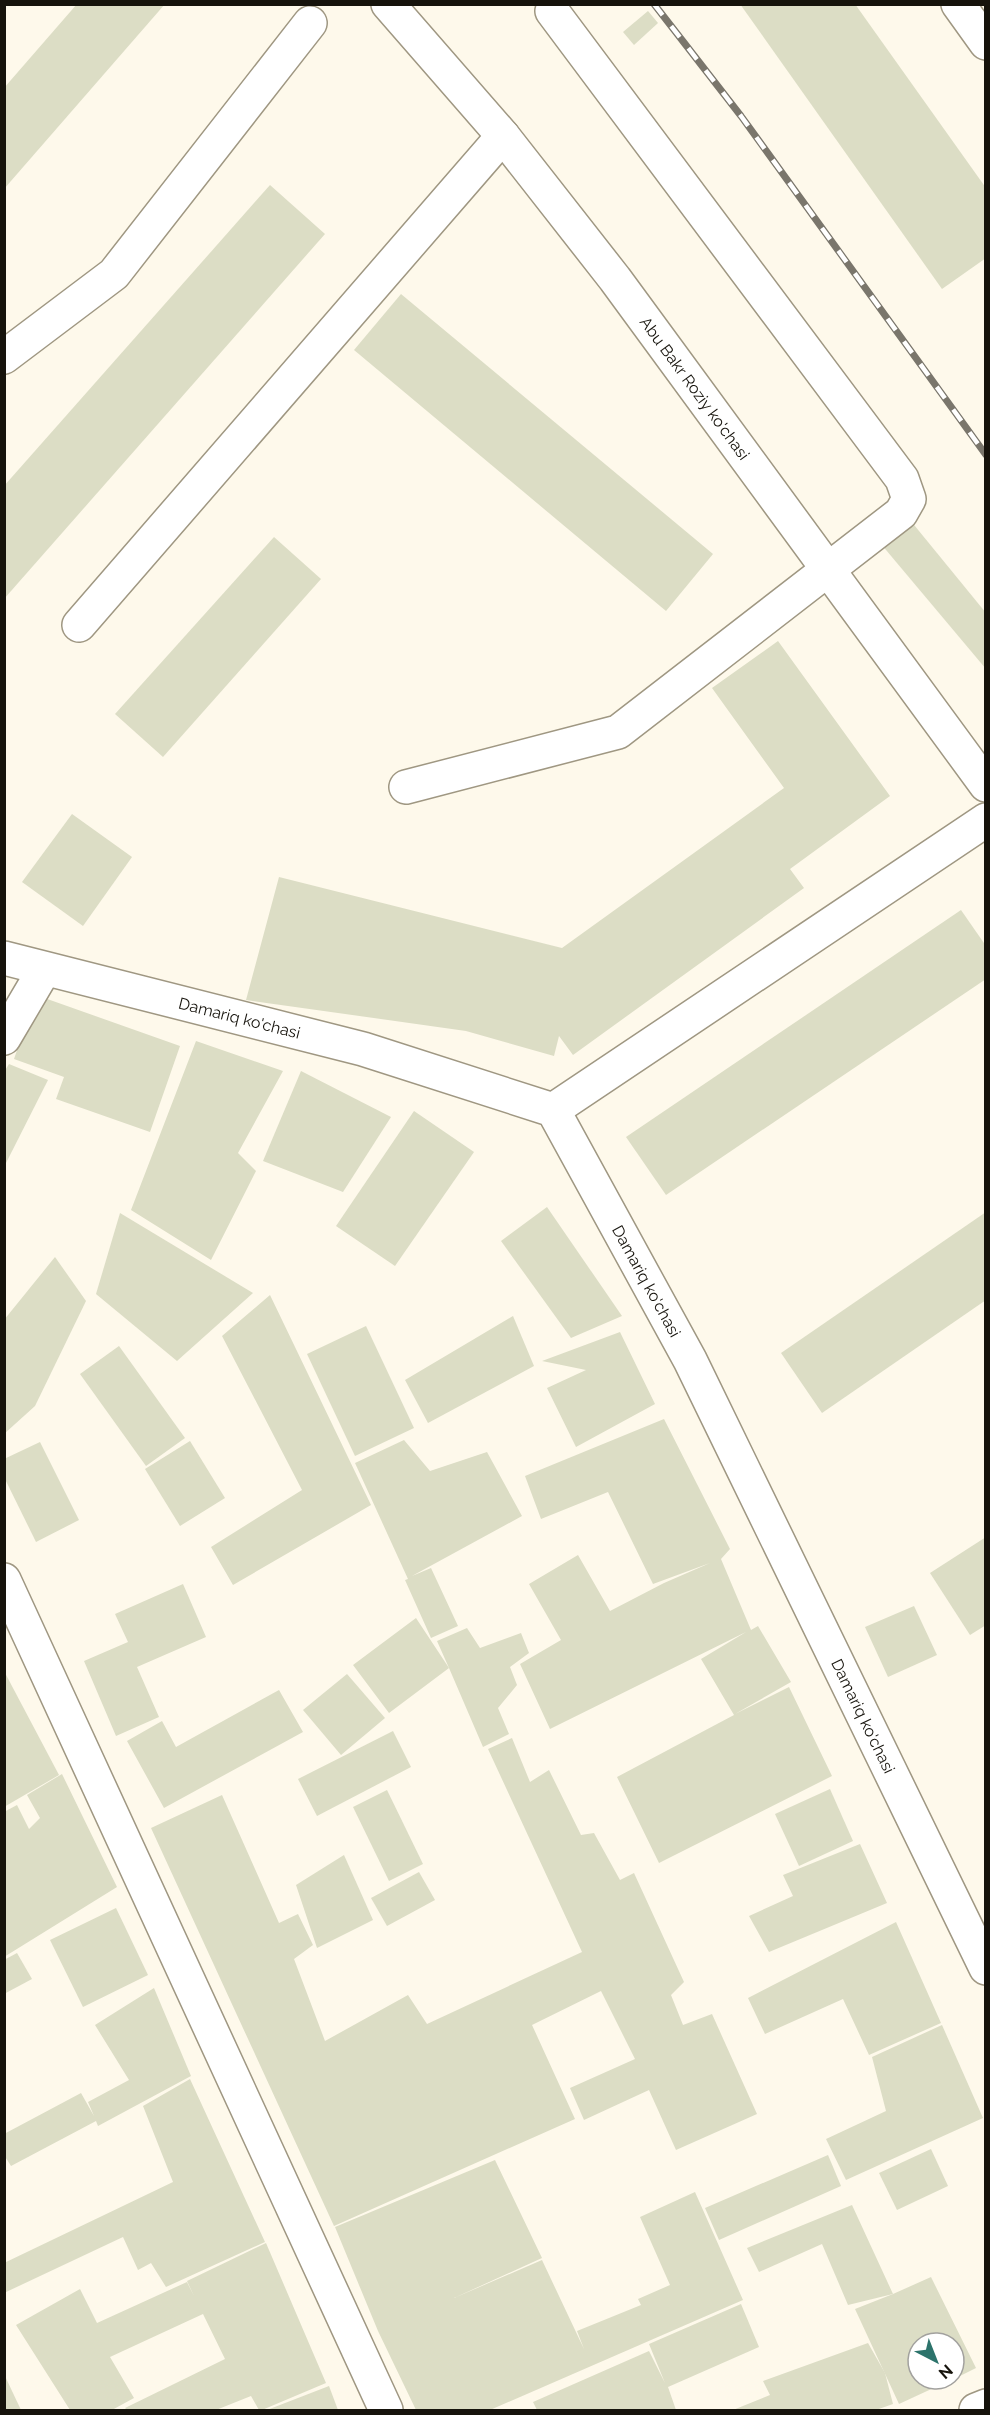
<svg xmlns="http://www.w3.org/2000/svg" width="990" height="2415" font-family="Raleway,sans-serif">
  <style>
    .building { fill: #dcddc5 }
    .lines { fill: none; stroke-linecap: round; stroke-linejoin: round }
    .minor-casing { stroke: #9f9782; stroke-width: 36 }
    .minor { stroke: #fff; stroke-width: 33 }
    .rail-casing { stroke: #7a766c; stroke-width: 7 }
    .rail { stroke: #fff; stroke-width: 4.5; stroke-dasharray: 14; stroke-linecap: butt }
    .labels { text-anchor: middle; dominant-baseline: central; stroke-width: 6; stroke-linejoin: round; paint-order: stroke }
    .street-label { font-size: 16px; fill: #16130c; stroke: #fff }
  </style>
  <rect width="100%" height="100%" fill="#fef9eb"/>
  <g class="building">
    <polygon points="77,4 165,4 4,189 4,88"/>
    <polygon points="740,4 855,4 986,188 986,258 942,289"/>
    <polygon points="648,11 658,23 634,45 623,32"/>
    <polygon points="270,185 325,234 4,599 4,486"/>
    <polygon points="401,294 713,554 666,611 354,350"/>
    <polygon points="910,520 986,613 986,669 881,544"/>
    <polygon points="274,537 321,579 163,757 115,714"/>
    <polygon points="778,641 890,796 790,869 804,888 573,1055 559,1036 554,1056 466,1031 246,1000 279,877 562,948 784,788 712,688"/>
    <polygon points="72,814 132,857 83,926 22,882"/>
    <polygon points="961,910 986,946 986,979 666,1195 626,1137"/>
    <polygon points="36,995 180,1046 150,1132 56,1099 64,1077 14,1059"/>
    <polygon points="196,1041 283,1071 238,1153 256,1171 211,1260 131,1210"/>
    <polygon points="9,1064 48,1080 4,1167 4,1072"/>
    <polygon points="301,1071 391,1117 343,1192 263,1161"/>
    <polygon points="414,1111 474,1152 395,1266 336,1226"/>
    <polygon points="547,1207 622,1316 571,1338 501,1241"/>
    <polygon points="986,1212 986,1300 822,1413 781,1353"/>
    <polygon points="120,1213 253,1293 177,1361 96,1294"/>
    <polygon points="55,1257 86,1301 35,1406 4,1434 4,1320"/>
    <polygon points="270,1295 371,1505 233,1585 211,1547 302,1490 222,1336"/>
    <polygon points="513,1316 534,1366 428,1423 405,1380"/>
    <polygon points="366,1326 414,1428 355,1456 307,1354"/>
    <polygon points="620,1332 655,1404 576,1447 547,1388 586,1370 542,1361"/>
    <polygon points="119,1346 185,1438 146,1466 80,1374"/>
    <polygon points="664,1419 730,1549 721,1559 751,1630 758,1626 791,1682 735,1714 789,1687 832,1776 659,1863 617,1777 734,1715 701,1659 746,1632 550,1729 520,1664 561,1640 529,1584 578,1555 610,1611 664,1583 710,1563 653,1584 608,1492 541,1519 525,1476"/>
    <polygon points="404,1440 430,1471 487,1452 522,1516 412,1576 431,1568 458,1626 431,1638 405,1580 408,1579 355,1463"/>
    <polygon points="190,1441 225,1498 180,1526 145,1469"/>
    <polygon points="40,1442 79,1520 36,1542 4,1477 4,1459"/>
    <polygon points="986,1537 986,1625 970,1635 930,1573"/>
    <polygon points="183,1584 206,1637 137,1667 159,1717 116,1736 84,1661 128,1642 115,1614"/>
    <polygon points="914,1606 937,1655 888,1677 865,1627"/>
    <polygon points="416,1618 449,1668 437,1641 467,1628 480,1648 521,1633 529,1653 510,1667 517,1685 498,1708 509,1734 483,1747 449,1668 389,1713 353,1665"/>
    <polygon points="4,1671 59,1775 4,1807"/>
    <polygon points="347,1674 385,1718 341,1755 303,1710"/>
    <polygon points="279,1690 303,1732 164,1808 127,1741 162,1721 176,1747"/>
    <polygon points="393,1731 411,1767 317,1816 298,1779"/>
    <polygon points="512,1738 530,1782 549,1770 581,1835 594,1833 620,1880 634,1873 684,1982 671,1995 683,2025 712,2014 757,2114 676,2150 649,2090 584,2120 570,2088 635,2059 601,1991 532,2025 575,2119 334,2226 151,1828 222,1795 279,1923 298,1914 313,1945 294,1959 325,2041 408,1995 427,2024 582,1952 488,1749"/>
    <polygon points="62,1774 117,1887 4,1957 4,1812 17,1805 29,1829 40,1818 27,1795"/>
    <polygon points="830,1789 853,1841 799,1866 775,1814"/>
    <polygon points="387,1790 423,1864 389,1881 353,1807"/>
    <polygon points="860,1844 887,1903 769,1952 749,1916 793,1896 783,1875"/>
    <polygon points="344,1855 373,1920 317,1948 296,1885"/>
    <polygon points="419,1872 435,1900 387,1926 371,1898"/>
    <polygon points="116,1908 148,1975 83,2007 50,1940"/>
    <polygon points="896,1922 941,2023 869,2055 843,1999 765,2034 748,1998"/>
    <polygon points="17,1953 32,1979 4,1994 4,1960"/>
    <polygon points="154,1988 191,2076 98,2126 96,2121 11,2166 4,2155 4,2134 81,2093 94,2116 88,2102 129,2080 95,2025"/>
    <polygon points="942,2025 983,2118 846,2180 826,2139 886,2111 872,2057"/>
    <polygon points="190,2079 265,2242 166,2287 151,2263 138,2270 123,2237 4,2293 4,2263 173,2182 143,2106"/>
    <polygon points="931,2149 948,2186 897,2210 879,2173"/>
    <polygon points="828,2155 841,2186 719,2240 705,2208"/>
    <polygon points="495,2160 542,2258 454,2298 542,2260 584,2349 577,2331 641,2305 638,2299 670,2285 640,2217 695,2192 743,2300 490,2410 416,2410 378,2331 335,2227"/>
    <polygon points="852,2205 893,2294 931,2277 976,2368 954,2379 954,2343 918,2343 918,2379 953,2379 899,2404 855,2309 893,2294 848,2305 822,2244 759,2272 747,2248"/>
    <polygon points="266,2243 326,2383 262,2410 259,2410 251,2396 216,2410 127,2410 125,2408 225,2359 203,2314 110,2357 134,2398 112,2410 70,2410 16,2325 80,2289 97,2323 187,2282 194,2296 187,2281"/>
    <polygon points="741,2304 759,2347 668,2387 676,2410 537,2410 533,2402 649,2351 665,2383 649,2344"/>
    <polygon points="868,2343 885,2373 893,2404 876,2410 733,2410 770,2395 763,2381"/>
    <polygon points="4,2374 21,2410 4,2410"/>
    <polygon points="329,2386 338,2410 267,2410"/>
  </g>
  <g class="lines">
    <g class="minor-casing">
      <g id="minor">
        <path id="s1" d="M388,4L503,136L615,279L986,785"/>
        <polyline points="958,4 986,43"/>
        <polyline points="4,357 114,274 310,23"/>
        <polyline points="79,625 503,136"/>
        <polyline points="406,787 618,732 901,513 909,499 902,479 552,11"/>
        <path id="s2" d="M4,958L363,1049L553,1110L690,1360L986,1968"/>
        <polyline points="4,1038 44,970"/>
        <polyline points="553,1110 986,820"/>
        <polyline points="4,1580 386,2410"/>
        <polyline points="976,2410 986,2406"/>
      </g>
    </g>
    <use href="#minor" class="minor"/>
    <g class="rail-casing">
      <polyline id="rail" points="654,4 741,116 986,455"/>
    </g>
    <use href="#rail" class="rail"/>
  </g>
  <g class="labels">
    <g class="street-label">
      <text stroke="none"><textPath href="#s1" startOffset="492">Abu Bakr Roziy ko'chasi</textPath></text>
      <text stroke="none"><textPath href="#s2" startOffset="243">Damariq ko'chasi</textPath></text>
      <text stroke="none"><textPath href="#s2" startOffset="765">Damariq ko'chasi</textPath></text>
      <text stroke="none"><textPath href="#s2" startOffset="1251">Damariq ko'chasi</textPath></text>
    </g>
  </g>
  <rect width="990" height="2415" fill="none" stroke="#16130c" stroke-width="12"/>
  <g transform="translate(936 2361) rotate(138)"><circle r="28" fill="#ffffff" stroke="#a2a19e" stroke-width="1.5"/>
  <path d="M0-4.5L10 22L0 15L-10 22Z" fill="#2c736b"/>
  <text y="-9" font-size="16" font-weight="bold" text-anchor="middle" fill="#16130c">N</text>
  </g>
</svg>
